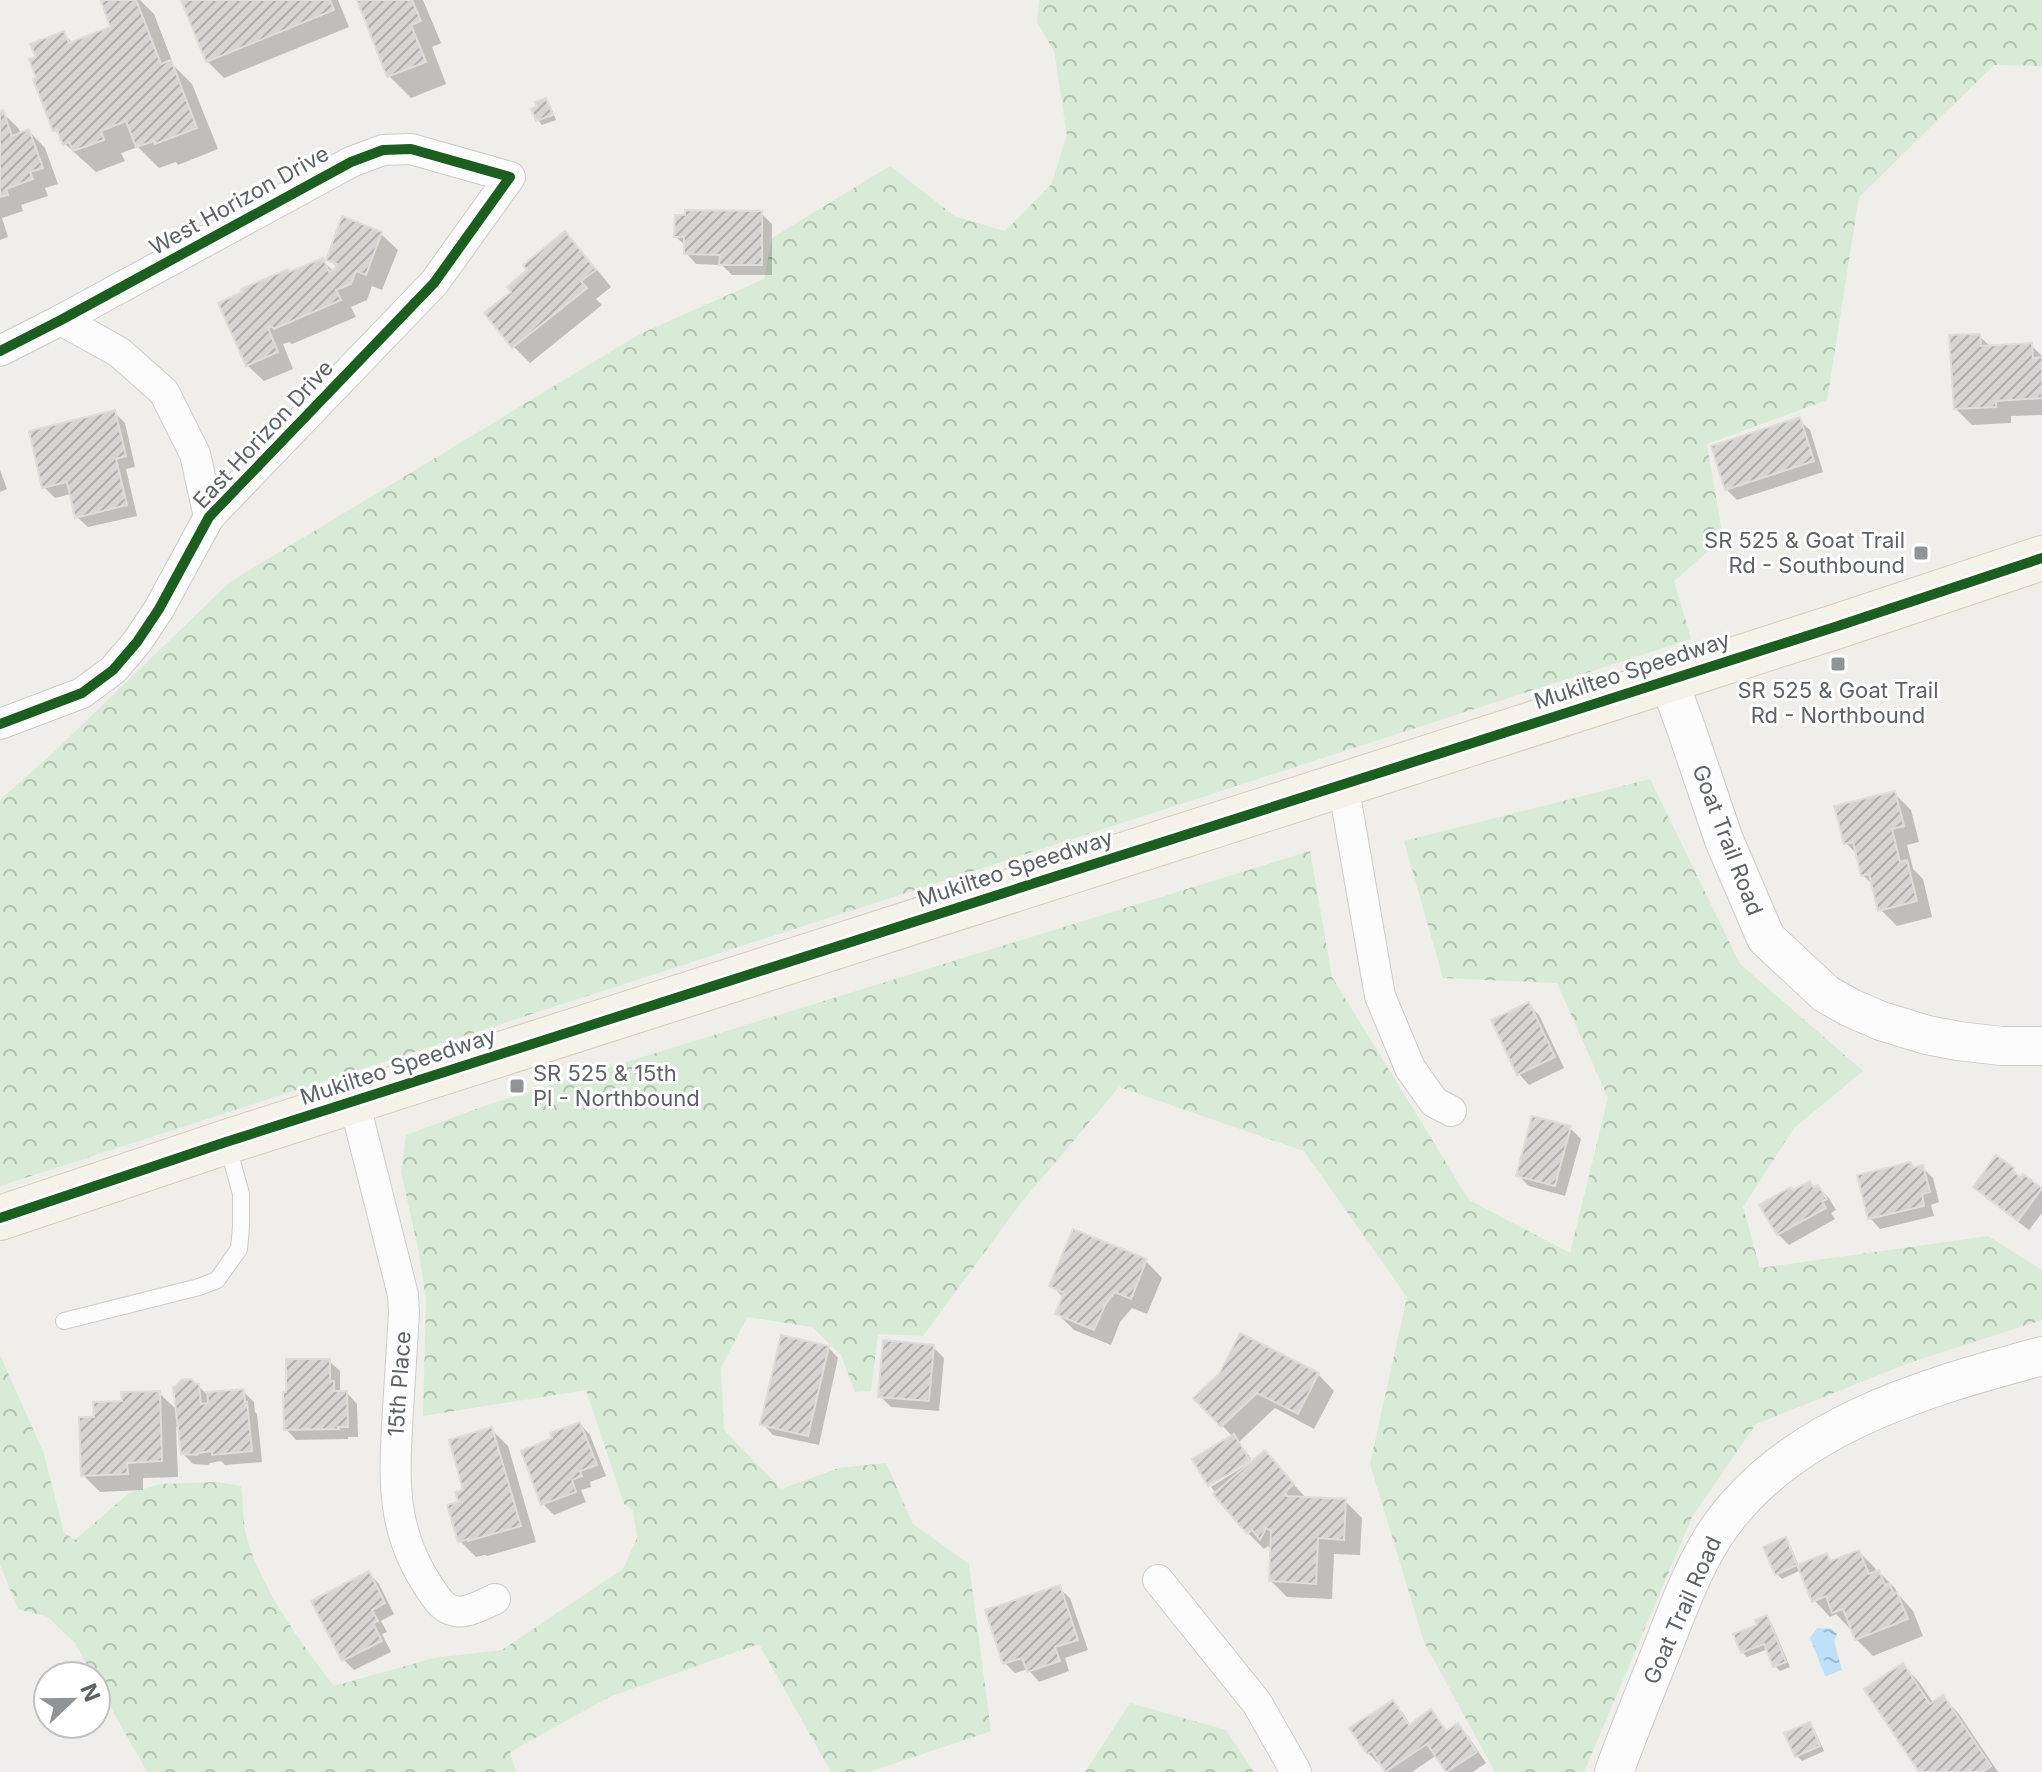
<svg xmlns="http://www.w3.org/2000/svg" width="2042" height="1772" font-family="Inter,sans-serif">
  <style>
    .forest { fill: url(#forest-crowns) }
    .water { fill: url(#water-ripples) }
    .shadow { fill: #0003 }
    .building { fill: url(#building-hatch); stroke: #deddd9; stroke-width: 2 }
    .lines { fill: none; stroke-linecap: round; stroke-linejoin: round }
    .service-casing { stroke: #cbcccc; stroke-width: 18 }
    .minor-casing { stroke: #cbcccc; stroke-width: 32 }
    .tertiary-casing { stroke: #cbcccc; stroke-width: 40 }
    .primary-casing { stroke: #d7ceb8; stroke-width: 46 }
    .service { stroke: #fdfcfc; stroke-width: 16 }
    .minor { stroke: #fdfcfc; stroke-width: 30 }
    .tertiary { stroke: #fdfcfc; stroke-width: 38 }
    .primary { stroke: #f4f2e9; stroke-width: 44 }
    .cycleway-casing { stroke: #fff; stroke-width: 15 }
    .cycleway { stroke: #1b5e20; stroke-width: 10 }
    .poi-dot { fill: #919496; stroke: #fff; stroke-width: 3 }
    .labels { text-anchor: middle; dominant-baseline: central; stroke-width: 6; stroke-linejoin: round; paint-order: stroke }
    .street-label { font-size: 22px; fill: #5f6368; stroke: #fff }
    .poi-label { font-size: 22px; fill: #5f6368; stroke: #fff; text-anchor: end }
  </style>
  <defs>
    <pattern id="forest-crowns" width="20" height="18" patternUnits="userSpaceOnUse" patternTransform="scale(2)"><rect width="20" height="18" fill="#d8ebd6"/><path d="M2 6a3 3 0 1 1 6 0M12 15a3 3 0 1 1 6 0" fill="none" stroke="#b2c2b1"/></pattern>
    <pattern id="water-ripples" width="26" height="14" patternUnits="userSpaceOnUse" patternTransform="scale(2)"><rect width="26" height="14" fill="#bfe0f9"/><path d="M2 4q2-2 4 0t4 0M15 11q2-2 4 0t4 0" fill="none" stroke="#9eb9cd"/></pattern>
    <pattern id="building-hatch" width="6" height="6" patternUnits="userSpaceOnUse" patternTransform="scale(2)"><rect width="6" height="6" fill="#d6d5d3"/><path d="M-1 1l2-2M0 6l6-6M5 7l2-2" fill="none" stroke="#b1b0af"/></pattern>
  </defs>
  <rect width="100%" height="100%" fill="#efeeea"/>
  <g class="forest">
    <polygon points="1039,0 2042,0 2042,66 1994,65 1859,197 1827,400 1707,444 1723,538 1674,581 1691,639 0,1186 0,800 55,751 230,582 640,334 764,279 772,238 890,166 956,217 1005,231 1051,185 1067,135 1054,51 1037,22"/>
    <path d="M1650,779L1740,964L1863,1071L1794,1128L1743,1207L1760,1268L1988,1236L2042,1270V1320L1909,1363L1756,1424L1692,1517L1584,1772H1495L1424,1642L1370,1464L1407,1297L1304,1151L1119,1087L1020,1204L923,1336L878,1334L871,1391L855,1392L841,1355L812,1327L747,1317L721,1368L724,1430L781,1489L839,1468L886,1463L913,1524L969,1564L991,1731L869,1772H831L759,1644L609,1697L510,1752L516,1772H147L96,1681V1676H93L75,1643L48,1617L18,1609L0,1564V1355L44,1454L64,1533L75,1540L129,1493L161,1484L217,1482L241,1486C243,1501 243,1516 245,1530C256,1582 302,1645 334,1686L434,1658L502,1650L623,1569L637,1538L633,1510L624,1504L586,1390L423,1416L426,1300L419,1253L401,1172L406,1135L487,1105L1310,851L1332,977L1469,1200L1570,1253L1608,1098L1557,983L1443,978L1404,841Z"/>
    <polygon points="1130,1703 1226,1730 1254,1772 1085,1772"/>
  </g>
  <polygon class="water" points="1817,1628 1832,1629 1837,1634 1834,1641 1842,1670 1827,1676 1825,1676 1810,1638"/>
  <g class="shadow">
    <polygon points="110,0 140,0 154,14 174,66 192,84 218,149 178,165 176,162 159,168 138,147 121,153 125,161 96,172 65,144 63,138 55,130 39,79 38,58 63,33 73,43 113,28"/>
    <polygon points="183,0 338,0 349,27 224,78 207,61"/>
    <polygon points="359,0 423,0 441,43 432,47 446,84 411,98 389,76"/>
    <polygon points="545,100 550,105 556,120 542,125 538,120"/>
    <polygon points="0,113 3,113 19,129 21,134 29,131 45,148 58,184 45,188 48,196 21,205 23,211 2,218 8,237 0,240"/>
    <polygon points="761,213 772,224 772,275 732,275 722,265 696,264 686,253 686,246 676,237 687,217"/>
    <polygon points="381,234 398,250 382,290 372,286 367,300 351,307 356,317 292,344 289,342 283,344 293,369 264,381 247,365 289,274 322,260 334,272 338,268 328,259"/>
    <polygon points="564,234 581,250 611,287 596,299 602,305 530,363 514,347"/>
    <polygon points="1979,336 1991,347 2031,345 2042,356 2042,415 2011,416 2011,423 1972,425 1956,409"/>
    <polygon points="114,412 125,423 135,467 126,469 137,516 88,527 77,517 71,494 55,498 44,487"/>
    <polygon points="1799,420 1810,430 1823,472 1737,500 1726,489"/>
    <polygon points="0,470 7,489 0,492"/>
    <polygon points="1895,794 1911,810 1919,842 1907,845 1913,869 1923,879 1932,917 1897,926 1880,909 1874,886 1863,875 1858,855 1846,843"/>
    <polygon points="1528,1004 1539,1015 1564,1068 1529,1085 1519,1074"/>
    <polygon points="1570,1128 1581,1139 1565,1196 1529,1186 1518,1175"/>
    <polygon points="1910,1164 1916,1169 1923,1168 1933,1178 1939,1202 1931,1205 1934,1216 1880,1229 1870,1218"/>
    <polygon points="2013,1170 2022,1179 2023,1177 2042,1191 2042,1213 2029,1230 1986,1198 1975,1187"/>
    <polygon points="1810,1183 1815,1189 1818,1187 1829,1198 1836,1210 1831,1213 1835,1219 1789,1245 1778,1234 1794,1192"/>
    <polygon points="1146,1261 1162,1278 1147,1314 1132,1308 1120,1322 1111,1345 1074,1330 1058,1314 1064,1298 1052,1286"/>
    <polygon points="828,1347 838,1358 819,1445 773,1435 763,1424"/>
    <polygon points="933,1347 944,1358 939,1411 891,1407 880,1396"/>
    <polygon points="329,1361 340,1371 340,1390 343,1393 347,1393 357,1404 358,1437 348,1437 348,1439 296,1440 286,1429"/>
    <polygon points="1318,1374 1334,1391 1314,1429 1275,1408 1239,1442 1251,1459 1210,1483 1210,1485 1194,1460 1233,1437 1196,1398"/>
    <polygon points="198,1386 207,1394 243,1391 254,1402 255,1412 257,1414 262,1462 225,1465 221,1461 210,1463 208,1465 193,1464 182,1453 179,1426 176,1427 178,1477 143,1478 143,1490 100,1492 83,1475 96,1419 124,1403 159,1393 178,1411"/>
    <polygon points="580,1424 590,1435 606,1476 590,1482 591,1487 581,1490 586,1502 554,1515 543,1504 523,1452 555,1440"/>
    <polygon points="492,1430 508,1446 536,1542 487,1556 485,1555 476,1557 460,1541 460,1504"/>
    <polygon points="1265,1453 1307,1499 1345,1501 1362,1518 1360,1555 1334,1554 1332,1599 1287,1597 1271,1581 1272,1550 1268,1546 1264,1549 1248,1533 1211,1487"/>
    <polygon points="1786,1540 1790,1545 1799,1566 1827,1555 1833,1562 1859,1552 1875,1568 1877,1573 1879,1572 1895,1588 1897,1593 1913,1611 1923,1636 1873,1656 1856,1639 1852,1628 1850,1629 1836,1614 1830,1617 1814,1600 1801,1570 1782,1579 1777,1574"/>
    <polygon points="369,1573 379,1584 394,1614 381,1621 387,1632 382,1634 391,1652 354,1670 344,1660"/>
    <polygon points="1059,1588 1070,1598 1088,1650 1065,1658 1069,1671 1039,1682 1028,1669 1015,1673 1005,1663"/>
    <polygon points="1767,1617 1771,1622 1790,1667 1780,1671 1775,1666 1768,1649 1747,1657 1742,1652"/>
    <polygon points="1903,1665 1919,1682 1934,1704 1943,1697 1959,1714 1998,1772 1921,1772"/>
    <polygon points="1392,1702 1403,1713 1411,1726 1431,1712 1448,1732 1457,1726 1468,1736 1486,1763 1473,1772 1448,1772 1437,1755 1412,1772 1388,1772 1381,1762 1379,1764 1368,1753"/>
    <polygon points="1809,1724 1814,1729 1824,1751 1802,1761 1797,1756 1787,1734"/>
  </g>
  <g class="building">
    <polygon points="105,0 136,0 161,64 171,60 197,128 155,144 154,141 136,147 126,121 101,131 104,140 73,151 69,142 63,145 57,130 53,131 33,79 36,78 29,59 36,57 30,44 64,31 69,43 110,27 101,1"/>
    <polygon points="181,0 330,0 334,10 206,62"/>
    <polygon points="357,0 412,0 421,21 411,25 426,62 387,77"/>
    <polygon points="546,98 553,115 536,121 531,109 537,106 535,102"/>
    <polygon points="3,110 12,136 29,129 43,168 30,172 33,179 6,189 8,195 0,197 0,111"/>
    <polygon points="685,210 762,211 762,265 719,265 720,255 684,254 684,237 674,237 675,215 685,215"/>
    <polygon points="342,216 382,232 366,275 356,271 351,284 336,290 341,300 274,329 272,326 268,328 278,352 246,366 218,303 242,292 241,289 288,269 289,272 323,258 329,272 335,269 337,264 326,260"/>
    <polygon points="565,231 596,270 581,281 587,288 512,348 484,313 511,292 507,287 527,270 523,265"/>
    <polygon points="1980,334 1981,346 2032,343 2033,358 2042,357 2042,398 1996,401 1996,407 1954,409 1949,335"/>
    <polygon points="115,410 126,456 116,459 127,505 75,518 67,482 42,488 29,431"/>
    <polygon points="1800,417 1814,461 1725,490 1711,446"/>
    <polygon points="1895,791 1904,826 1892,829 1900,862 1907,860 1917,901 1878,911 1869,874 1861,876 1853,842 1844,844 1834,806"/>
    <polygon points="1529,1002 1555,1057 1517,1075 1491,1020"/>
    <polygon points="1532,1116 1571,1126 1555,1186 1516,1176"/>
    <polygon points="1996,1155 2014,1168 2013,1171 2021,1178 2023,1174 2042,1188 2018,1221 1973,1187"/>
    <polygon points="1911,1162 1912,1168 1923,1165 1930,1192 1922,1194 1924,1206 1868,1219 1857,1175"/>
    <polygon points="1810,1181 1813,1187 1818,1185 1827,1199 1822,1201 1826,1208 1777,1235 1759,1205 1791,1187 1793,1190"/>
    <polygon points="1073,1229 1147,1259 1131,1299 1115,1292 1105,1305 1094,1330 1055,1314 1064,1293 1049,1286"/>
    <polygon points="1240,1333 1319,1373 1298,1414 1257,1393 1221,1427 1193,1398 1219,1374"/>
    <polygon points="781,1335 829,1346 808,1436 760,1425"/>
    <polygon points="883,1340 934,1345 929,1401 878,1397"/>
    <polygon points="286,1359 330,1359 330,1381 334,1381 334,1391 347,1391 348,1427 338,1427 339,1429 284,1430 283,1392 286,1392"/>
    <polygon points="191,1379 196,1384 199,1384 201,1404 208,1403 207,1392 244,1389 245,1402 247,1402 252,1451 212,1455 212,1451 199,1453 197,1455 181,1454 173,1387 176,1386 181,1380"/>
    <polygon points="160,1391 162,1461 127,1463 128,1474 81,1476 79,1417 94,1417 93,1402 122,1401 121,1392"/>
    <polygon points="580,1422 597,1465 580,1471 582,1476 572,1480 576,1492 541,1505 521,1451 552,1438 550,1433"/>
    <polygon points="492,1427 521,1526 468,1541 468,1539 458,1542 447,1505 458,1502 455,1492 463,1490 449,1440"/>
    <polygon points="1234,1434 1250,1461 1208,1486 1192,1459"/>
    <polygon points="1265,1450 1294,1484 1285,1492 1287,1496 1346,1499 1344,1540 1318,1538 1316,1584 1269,1581 1271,1531 1266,1528 1260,1540 1252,1530 1247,1534 1213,1494"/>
    <polygon points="1786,1537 1797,1565 1775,1575 1763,1547"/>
    <polygon points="1859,1550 1869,1574 1879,1570 1885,1585 1889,1583 1894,1594 1897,1592 1908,1619 1855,1640 1843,1609 1832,1613 1826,1596 1812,1602 1797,1565 1827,1553 1830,1561"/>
    <polygon points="369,1571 385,1603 372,1610 378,1621 373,1623 382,1641 342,1661 311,1601"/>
    <polygon points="1060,1585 1078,1640 1055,1647 1060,1661 1027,1672 1022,1658 1003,1664 985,1610"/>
    <polygon points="1767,1615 1786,1662 1773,1667 1764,1644 1741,1653 1733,1634 1757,1625 1755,1620"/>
    <polygon points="1903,1663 1930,1704 1943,1695 1991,1766 1982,1772 1919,1772 1864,1689"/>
    <polygon points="1393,1700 1409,1725 1431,1709 1446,1731 1458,1723 1477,1752 1446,1772 1427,1744 1385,1772 1372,1751 1367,1754 1349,1728"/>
    <polygon points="1810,1722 1820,1746 1795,1757 1784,1733"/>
  </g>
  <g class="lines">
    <g class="service-casing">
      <polyline id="service" points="64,1321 199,1287 217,1280 239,1249 241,1227 241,1194 227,1143"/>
    </g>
    <g class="minor-casing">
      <g id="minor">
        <polyline points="61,320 119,352 164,392 195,454 209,517"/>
        <polyline points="0,351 61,320 351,162 383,150 411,149 510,177 434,283 209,517 159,609 137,642 113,670 82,693 0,724"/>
        <polyline points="1343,784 1380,996 1410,1068 1434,1102 1451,1111"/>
        <path d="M354,1101L403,1295L404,1313C402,1345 400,1378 398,1410C394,1476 390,1529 429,1587C436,1597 442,1609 455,1611C466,1614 484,1604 495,1599"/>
        <polyline points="1158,1580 1257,1703 1296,1772"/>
      </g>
    </g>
    <g class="tertiary-casing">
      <g id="tertiary">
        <polyline points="1668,679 1686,728 1724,840 1766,938 1826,994 1851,1008 1881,1021 1927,1035 1958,1041 2002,1046 2042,1046"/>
        <path d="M1614,1772C1630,1728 1648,1685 1665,1642C1679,1606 1693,1569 1713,1537C1784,1427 1923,1388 2042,1356"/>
      </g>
    </g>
    <g class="primary-casing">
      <polyline id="primary" points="0,1218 226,1142 1838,626 2042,558"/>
    </g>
    <use href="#service" class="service"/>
    <use href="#minor" class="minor"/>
    <use href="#tertiary" class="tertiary"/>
    <use href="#primary" class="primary"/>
    <g class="cycleway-casing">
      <g id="cycleway">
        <polyline points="0,351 61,320 351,162 383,150 411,149 510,177 434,283 209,517 159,609 137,642 113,670 82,693 0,724"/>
        <polyline points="0,1218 226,1142 1838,626 2042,558"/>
      </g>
    </g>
    <use href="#cycleway" class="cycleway"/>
  </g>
  <g class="poi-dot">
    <rect x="1913" y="545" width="16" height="16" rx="4"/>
    <rect x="1830" y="656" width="16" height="16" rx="4"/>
    <rect x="509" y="1078" width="16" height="16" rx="4"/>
  </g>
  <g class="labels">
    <g class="street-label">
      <text transform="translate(239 200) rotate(-29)">West Horizon Drive</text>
      <text transform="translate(263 434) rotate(-47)">East Horizon Drive</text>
      <text transform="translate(1632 670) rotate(-18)">Mukilteo Speedway</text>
      <text transform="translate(1728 840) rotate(69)">Goat Trail Road</text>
      <text transform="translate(1015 868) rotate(-18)">Mukilteo Speedway</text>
      <text transform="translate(398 1066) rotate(-18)">Mukilteo Speedway</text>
      <text transform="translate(399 1384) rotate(-86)">15th Place</text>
      <text transform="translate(1682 1610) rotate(-66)">Goat Trail Road</text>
    </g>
    <g class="poi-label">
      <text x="1905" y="540">SR 525 &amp; Goat Trail<tspan x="1905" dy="25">Rd - Southbound</tspan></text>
      <text x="1838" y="690" text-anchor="middle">SR 525 &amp; Goat Trail<tspan x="1838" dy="25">Rd - Northbound</tspan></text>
      <text x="533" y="1073" text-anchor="start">SR 525 &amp; 15th<tspan x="533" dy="25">Pl - Northbound</tspan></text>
    </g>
  </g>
  <g transform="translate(72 1700) rotate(68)"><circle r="38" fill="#ffffff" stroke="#bfc1c3" stroke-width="2"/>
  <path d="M0-6L14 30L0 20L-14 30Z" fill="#919496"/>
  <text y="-12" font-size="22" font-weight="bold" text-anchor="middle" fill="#5f6368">N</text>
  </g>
</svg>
